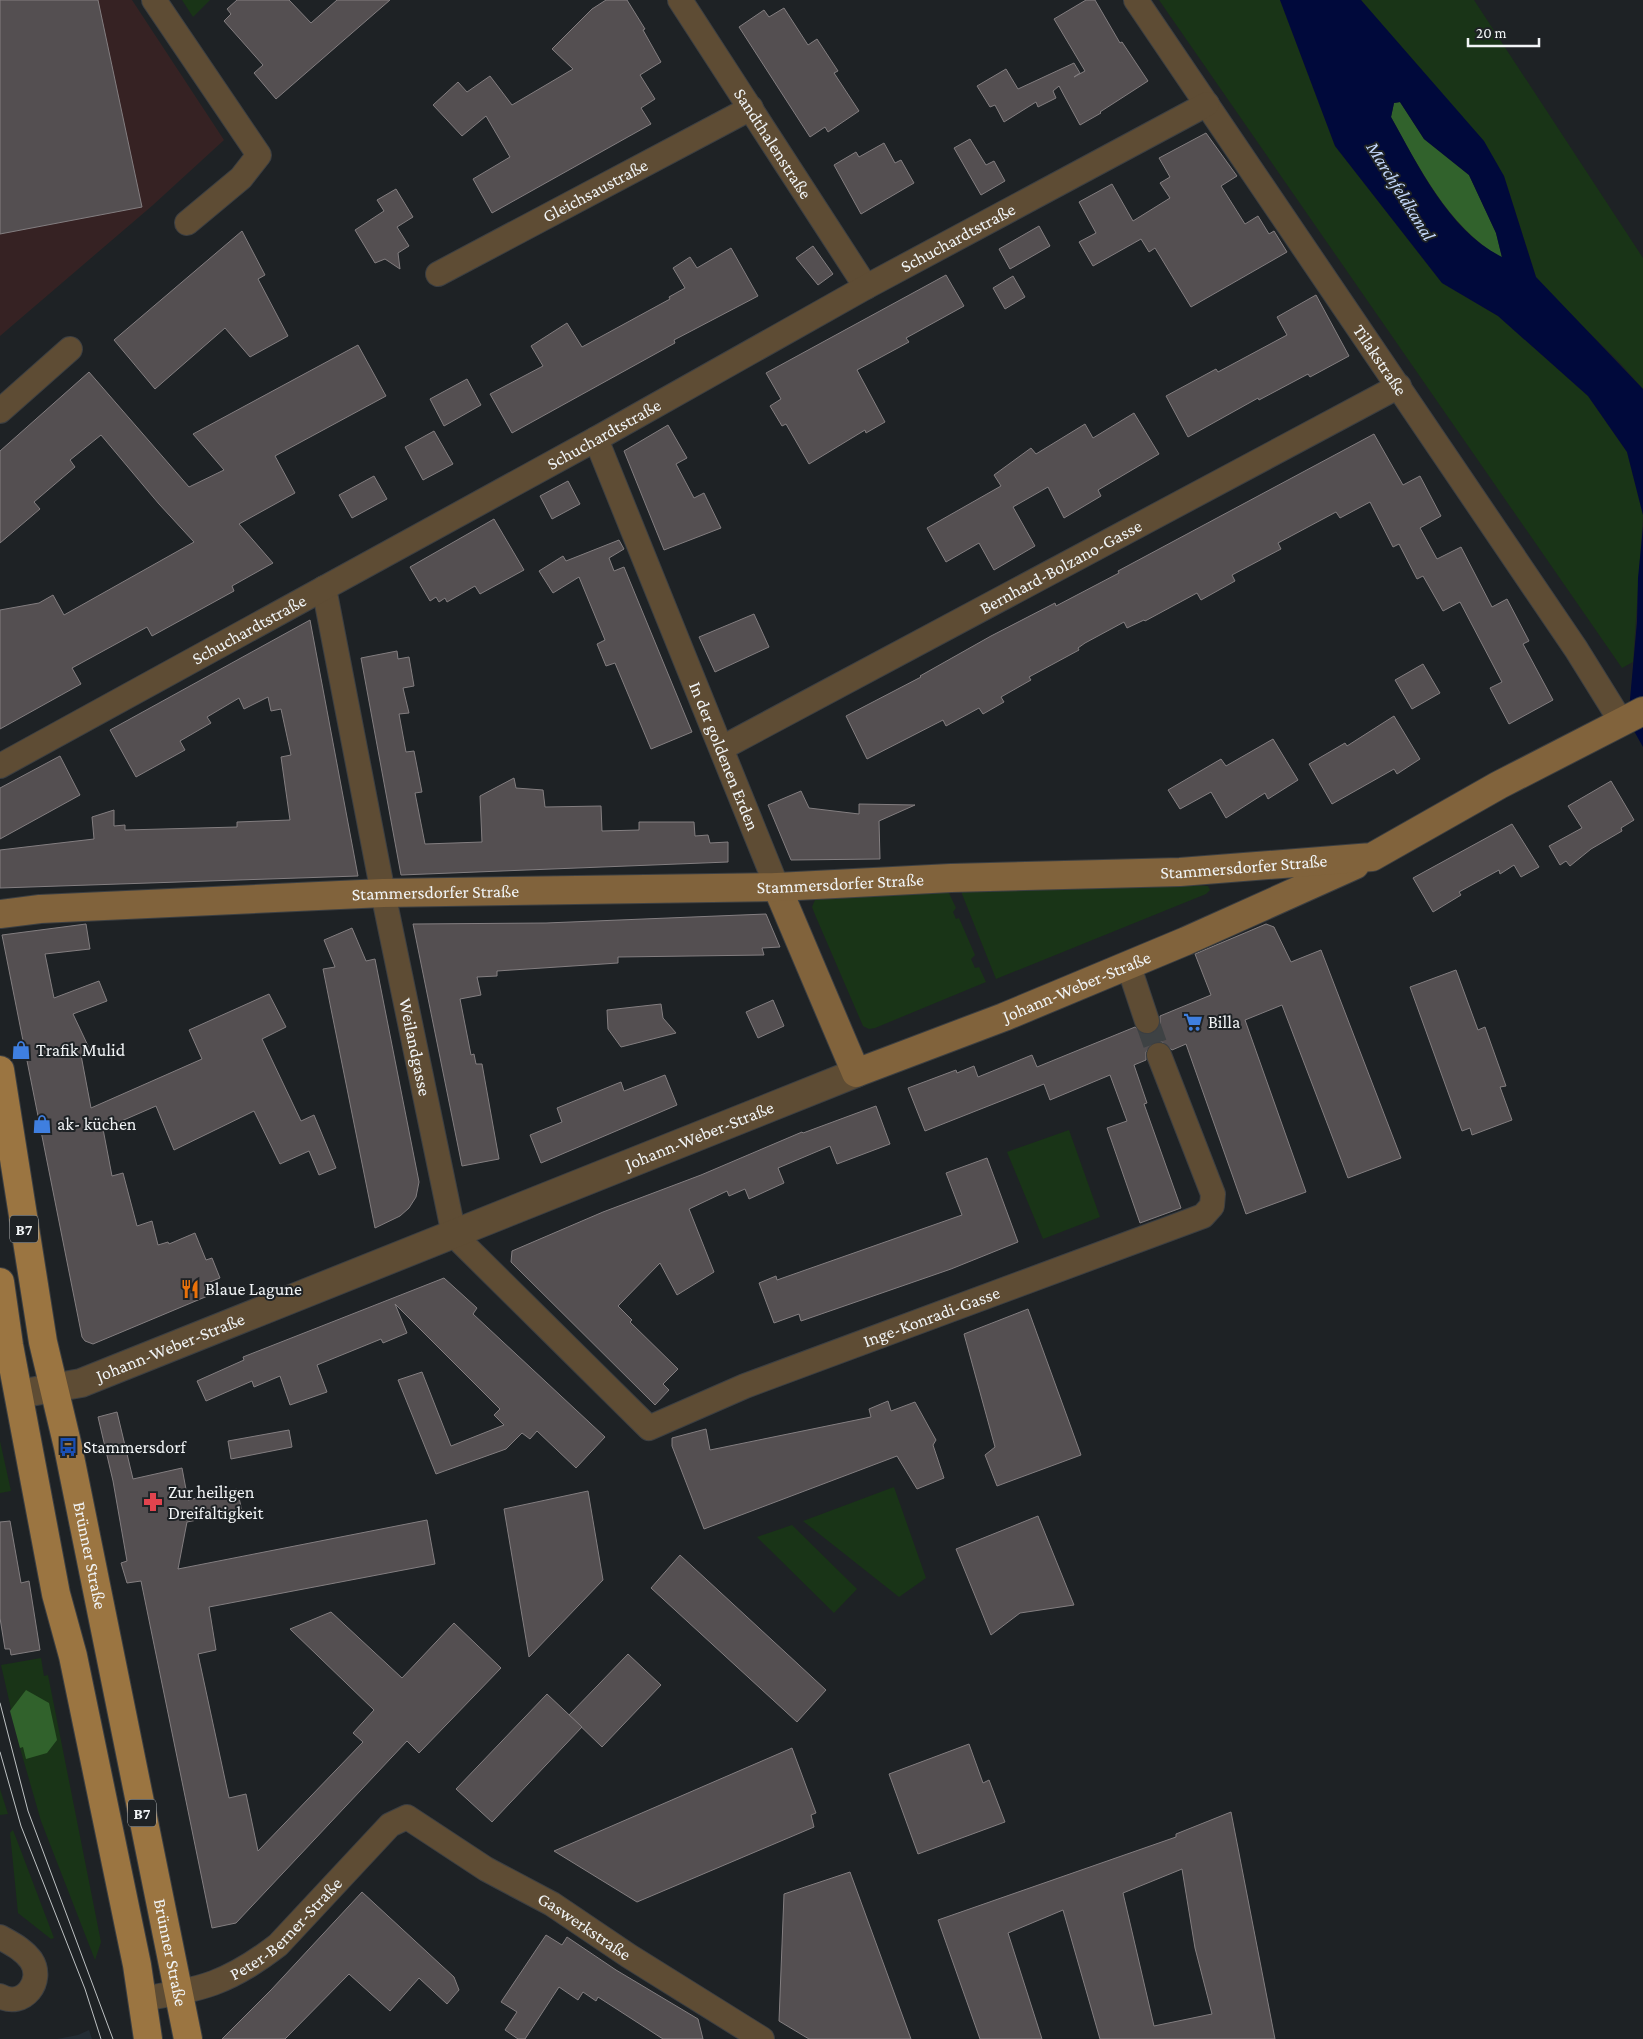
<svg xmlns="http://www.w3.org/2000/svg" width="1643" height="2039" font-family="'Crimson Pro',serif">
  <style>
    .commercial { fill: #362223 }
    .built { fill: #242d34 }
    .green { fill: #193417 }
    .forest { fill: #31622c }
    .water { fill: #00093b; fill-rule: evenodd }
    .building { fill: #544f51; stroke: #837e80; fill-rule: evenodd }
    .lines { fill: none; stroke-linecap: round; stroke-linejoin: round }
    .minor-tunnel { stroke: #3e4244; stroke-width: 24; stroke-dasharray: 24 12; stroke-linecap: butt }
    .minor-casing { stroke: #3c3f42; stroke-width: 26 }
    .tertiary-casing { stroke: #3c3f42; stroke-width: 30 }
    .secondary-casing { stroke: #3c3f42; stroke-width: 30 }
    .primary-casing { stroke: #3c3f42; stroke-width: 30 }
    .minor { stroke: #5e4c34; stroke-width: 24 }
    .tertiary { stroke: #5e4c34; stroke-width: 28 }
    .secondary { stroke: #81633c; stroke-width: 28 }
    .primary { stroke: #9b7541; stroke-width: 28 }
    .tram { stroke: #bec2c4; stroke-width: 1 }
    .labels { text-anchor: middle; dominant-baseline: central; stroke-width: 4; stroke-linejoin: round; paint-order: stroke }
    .shield { fill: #1e2225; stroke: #b2b5b7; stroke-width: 1 }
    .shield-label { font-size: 16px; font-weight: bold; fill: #f1f4f6 }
    .street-label { font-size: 18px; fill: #f1f4f6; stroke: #1e2225 }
    .poi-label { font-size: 18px; fill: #f1f4f6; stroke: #1e2225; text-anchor: start }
    .water-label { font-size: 19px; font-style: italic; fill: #c2d6f8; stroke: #1e2225 }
  </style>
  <rect width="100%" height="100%" fill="#1e2225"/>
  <polygon class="commercial" points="0,0 132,0 224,140 153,205 0,336"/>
  <polygon class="built" points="89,2030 92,2039 57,2039 78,2035"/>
  <g class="green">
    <polygon points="182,0 210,0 193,17"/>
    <polygon points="1159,0 1280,0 1335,146 1442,283 1498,316 1588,396 1627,452 1643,515 1633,662 1622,668"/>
    <polygon points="1361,0 1474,0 1643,258 1643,389 1619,362 1548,292 1536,277 1504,176"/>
    <polygon points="1192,885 1208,886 1210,890 1206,894 996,979 962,894 962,892"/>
    <polygon points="948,891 956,908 953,912 956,919 959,918 975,955 971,959 975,968 979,967 986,982 875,1028 869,1029 863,1026 816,917 812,907 815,900 820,897"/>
    <polygon points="1069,1130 1100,1217 1043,1239 1007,1152"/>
    <polygon points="0,1441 11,1491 0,1493"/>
    <polygon points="894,1487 926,1578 899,1597 803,1521"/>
    <polygon points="792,1525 857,1589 834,1613 757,1537"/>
    <polygon points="41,1658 44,1676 48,1675 101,1942 95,1960 41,1821 20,1748 1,1665"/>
    <polygon points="0,1789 8,1814 0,1815"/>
    <polygon points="13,1830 54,1938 51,1939 18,1913 10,1833"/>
  </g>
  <g class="forest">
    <path d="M1400,102L1424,139L1469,175L1496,233L1502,258C1449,228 1420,169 1391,117L1394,103Z"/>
    <polygon points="26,1690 49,1703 57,1740 47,1753 26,1759 23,1747 20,1748 10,1711"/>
  </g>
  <g class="water">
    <path d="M1280,0H1361L1484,141L1504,176L1536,277L1643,389V515L1627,452L1588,396L1498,316L1442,283L1335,146ZM1400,102L1424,139L1469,175L1496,233L1502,257C1449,231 1419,167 1391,117L1394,103Z"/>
    <polygon points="1643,527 1643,747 1634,731 1629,710 1637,622 1638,578"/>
  </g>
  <g class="building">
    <polygon points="0,0 98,0 142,207 0,234"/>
    <polygon points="237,0 289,0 311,23 337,0 390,0 276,99 254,73 263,65 224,21 231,14 227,9"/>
    <polygon points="606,0 627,0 645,29 643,30 661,62 640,75 655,99 641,108 651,124 492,213 473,179 510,157 486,116 462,136 433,105 458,82 467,92 490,76 512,105 573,69 552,49 592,9"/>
    <polygon points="1086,0 1095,0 1120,43 1122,42 1148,81 1100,112 1101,113 1080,125 1059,86 1053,91 1056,98 1038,107 1036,102 1004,122 995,105 990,107 977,86 1006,69 1018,89 1074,63 1080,73 1074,77 1085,71 1054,19"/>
    <polygon points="784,8 808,45 817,39 838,71 834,73 859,111 828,132 825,127 810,137 739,27 764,10 769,17"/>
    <polygon points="1206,133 1237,176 1221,186 1245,224 1258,216 1269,234 1274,231 1287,252 1191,307 1155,248 1149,252 1141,239 1093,266 1079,242 1096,233 1079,202 1112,184 1133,221 1170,198 1160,183 1170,177 1159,158"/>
    <polygon points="970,139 986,165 994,161 1005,181 981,195 954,148"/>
    <polygon points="884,143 895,163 901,160 914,183 861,214 834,165 856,152 859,157"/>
    <polygon points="396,189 413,217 397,227 409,246 398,253 400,269 385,259 375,263 355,230 384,211 377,200"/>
    <polygon points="1039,226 1050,246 1010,269 999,249"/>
    <polygon points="242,231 265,275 258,279 288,336 250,357 225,328 155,389 114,340"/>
    <polygon points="813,246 833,274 818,285 796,258"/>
    <polygon points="731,248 758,296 674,340 675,343 512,433 490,394 543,366 531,346 567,323 582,347 670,299 669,297 685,288 673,268 690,257 697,268"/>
    <polygon points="946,275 964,306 906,338 909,342 857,370 885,422 866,433 865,430 809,464 786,424 782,426 770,406 781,399 766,373"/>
    <polygon points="1013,276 1025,297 1005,309 993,288"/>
    <polygon points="1316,295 1349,356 1310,377 1308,374 1259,400 1258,398 1188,437 1166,396 1216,369 1218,372 1287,335 1277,317"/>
    <polygon points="358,345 386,396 275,456 295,493 239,524 273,563 232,586 234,591 152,636 147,627 72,668 81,684 0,729 0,610 39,603 53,595 64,615 194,542 159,504 101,435 70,460 75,467 34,502 40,509 0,543 0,451 89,372 189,487 224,470 193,434"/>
    <polygon points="467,379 481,405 444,426 430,399"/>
    <polygon points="1134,413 1159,454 1098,490 1101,496 1064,518 1048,487 1013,507 1035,546 994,570 979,543 946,562 927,528 1001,486 994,475 1031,448 1036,454 1085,424 1093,438"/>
    <polygon points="668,425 687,458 676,464 694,498 704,493 721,528 664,550 624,451"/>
    <polygon points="434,431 453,464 423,480 405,447"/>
    <polygon points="1374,434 1403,485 1420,476 1441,516 1420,528 1437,559 1461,547 1492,607 1507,599 1529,641 1523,644 1553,700 1509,724 1490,688 1502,682 1460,602 1443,611 1423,576 1417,579 1399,544 1393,547 1370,502 1340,518 1336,512 1278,543 1281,549 1232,575 1235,581 1201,600 1197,593 1145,621 1144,620 1127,628 1124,622 1085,643 1078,648 1079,650 1029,677 1031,680 1001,697 1004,702 983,714 979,708 946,726 943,720 867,759 846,716 921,677 920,676 991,636 1055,603 1056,606 1119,573 1118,571"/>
    <polygon points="374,476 387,499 352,518 339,495"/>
    <polygon points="568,481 580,504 552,519 540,496"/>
    <polygon points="494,519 524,570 480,594 475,586 447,602 445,598 439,602 436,597 430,601 410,567"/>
    <polygon points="619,540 624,549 609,558 614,571 624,567 692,732 651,749 615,663 606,666 597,644 605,640 579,577 553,593 539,571 563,556 566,561"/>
    <polygon points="754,614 769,647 715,672 699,637"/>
    <polygon points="310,620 358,876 0,888 0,850 94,839 92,817 114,810 114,826 125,825 125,830 237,827 237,822 290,820 281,757 291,755 281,709 271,711 268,697 244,709 239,698 207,717 211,723 180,741 185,750 136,777 110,730"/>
    <polygon points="397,651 398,659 409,657 414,686 403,688 409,713 399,714 406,752 414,751 422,792 415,793 425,844 482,842 480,796 514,778 516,788 543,790 545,807 601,806 602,831 639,830 639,822 694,822 695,836 708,835 710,843 728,842 728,862 401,875 361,658"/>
    <polygon points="1423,664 1440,693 1412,709 1395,680"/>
    <polygon points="1394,716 1420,759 1397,774 1394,769 1332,804 1309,764 1345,743 1347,746"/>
    <polygon points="1273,739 1298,780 1268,799 1265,793 1226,818 1211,792 1180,809 1168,790 1221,759 1226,766"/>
    <polygon points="60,756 80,795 0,839 0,788"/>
    <polygon points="1611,781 1634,820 1621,828 1622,831 1591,849 1570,866 1566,861 1560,865 1549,846 1582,828 1568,806"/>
    <polygon points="801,791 809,808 859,814 859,804 915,805 879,821 880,859 791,860 768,805"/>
    <polygon points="1512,824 1539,867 1521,877 1514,865 1500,874 1499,870 1459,892 1461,895 1433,912 1413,878"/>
    <polygon points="766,914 780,947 762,948 764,955 618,957 618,963 497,971 497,976 477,977 481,995 460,999 471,1055 474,1054 476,1064 482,1064 499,1159 462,1166 413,924 546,923"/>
    <polygon points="86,924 90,949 45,954 54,998 99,981 107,1001 73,1014 90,1050 81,1055 91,1108 202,1059 189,1030 269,994 286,1027 262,1039 301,1121 314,1115 336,1168 319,1175 309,1151 280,1164 254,1111 174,1150 156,1106 103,1129 112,1176 123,1173 137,1226 152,1221 158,1245 168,1242 169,1244 195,1233 206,1260 212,1258 220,1278 205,1284 210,1295 93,1344 85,1341 82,1337 2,935"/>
    <polygon points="1266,924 1274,927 1291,962 1321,950 1401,1158 1348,1178 1282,1005 1245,1020 1306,1192 1246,1214 1186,1044 1172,1050 1162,1042 1154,1042 1146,1052 1146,1060 1134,1065 1147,1103 1144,1104 1181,1208 1140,1223 1107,1128 1127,1121 1110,1075 1050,1100 1044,1084 925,1131 908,1088 956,1070 957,1073 974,1066 978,1077 1032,1055 1037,1067 1135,1027 1144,1034 1152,1034 1160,1024 1160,1016 1211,995 1195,954"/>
    <polygon points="352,928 366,961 375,959 419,1182 416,1197 409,1208 400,1216 375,1228 323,969 335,967 324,940"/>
    <polygon points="1456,970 1478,1030 1485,1027 1506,1086 1500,1087 1512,1120 1472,1135 1470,1128 1462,1131 1410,987"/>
    <polygon points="773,1000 784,1026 758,1038 746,1012"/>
    <polygon points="661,1004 663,1018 676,1033 621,1047 608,1029 607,1010"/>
    <polygon points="665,1075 677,1105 541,1163 530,1135 562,1122 557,1108 621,1082 624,1091"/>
    <polygon points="876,1106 890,1144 837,1164 830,1146 778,1168 784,1183 749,1199 745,1189 729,1196 727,1191 689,1209 714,1272 677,1295 660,1263 618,1306 632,1320 630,1322 678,1369 663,1384 669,1390 655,1405 511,1262 512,1251 603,1212 701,1175 802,1132 803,1133"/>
    <polygon points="987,1158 1018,1242 951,1269 801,1321 799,1314 774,1323 759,1283 776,1276 777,1280 962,1215 946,1173"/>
    <polygon points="444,1278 477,1308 473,1314 605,1437 576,1468 537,1431 530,1439 522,1433 506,1449 436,1474 398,1380 422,1372 451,1446 504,1425 494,1415 500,1409 395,1304 407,1333 383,1343 381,1339 317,1365 327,1392 290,1405 280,1376 254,1387 252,1381 206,1401 197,1381 244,1360 243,1357"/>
    <polygon points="1028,1309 1081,1455 997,1486 985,1455 995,1447 964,1334"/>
    <polygon points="888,1401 891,1411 915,1402 936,1440 933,1445 944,1478 917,1489 897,1456 704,1529 672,1446 672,1438 706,1429 710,1450 871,1417 869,1409"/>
    <polygon points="117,1412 133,1479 182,1468 188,1500 237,1489 242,1511 187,1522 178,1569 427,1520 435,1564 209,1607 216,1650 198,1654 229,1798 246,1794 258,1851 363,1742 353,1733 374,1710 290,1629 331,1612 402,1678 454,1623 501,1668 419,1753 407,1741 236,1923 212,1928 141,1581 127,1583 121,1563 127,1561 113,1481 98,1417"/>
    <polygon points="289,1430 292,1447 231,1459 228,1441"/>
    <polygon points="588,1491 603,1580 529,1657 504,1509"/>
    <polygon points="1038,1516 1074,1605 1020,1613 991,1635 956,1549"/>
    <polygon points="10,1521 21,1583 29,1581 40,1650 11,1655 10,1649 5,1649 0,1618 0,1522"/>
    <polygon points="680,1555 826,1690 797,1722 651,1588"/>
    <polygon points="628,1654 661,1685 602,1747 569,1715"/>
    <polygon points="547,1694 582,1727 492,1822 456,1789"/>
    <polygon points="969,1744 983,1783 989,1780 1005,1822 918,1854 889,1774"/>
    <polygon points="792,1748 816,1813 811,1815 814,1827 637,1902 554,1851"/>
    <path d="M1231,1812L1275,2039H1100L1063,1910L1008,1933L1042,2039H980L938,1920L1176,1837V1834ZM1182,1869L1195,1948L1212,2014L1154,2026L1123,1893Z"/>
    <polygon points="850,1872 911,2039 809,2039 779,2021 784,1894"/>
    <polygon points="362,1892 454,1977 459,1990 447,2004 419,1978 390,2011 349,1974 285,2039 222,2039 271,1990"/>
    <polygon points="546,1935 562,1945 567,1937 616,1970 698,2019 703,2039 663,2039 598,1997 596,2001 583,1992 578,2000 559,1987 525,2039 518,2039 505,2030 517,2012 501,2002"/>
  </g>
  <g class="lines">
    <polyline class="minor-tunnel" points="1147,1021 1159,1055"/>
    <g class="minor-casing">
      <g id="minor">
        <polyline points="154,0 259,155 241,178 187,223"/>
        <path id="s1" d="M680,0L866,287"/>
        <path id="s2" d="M1136,0L1576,649L1622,723"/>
        <path id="s3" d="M438,274L751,108"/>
        <polyline points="0,411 70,349"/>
        <path id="s4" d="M596,439L777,887"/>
        <path id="s5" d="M324,588L383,893L454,1235L649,1428L745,1386L1203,1216L1212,1206L1213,1194L1159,1055"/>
        <path id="s6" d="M722,748L1399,386"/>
        <path id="s7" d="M0,766L596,439L866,287L1207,104"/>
        <polyline points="1128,964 1147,1021"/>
        <path d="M0,1937C12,1944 23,1949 31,1960C45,1981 23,2009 0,1996"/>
        <path id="s8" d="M141,1999C201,1990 229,1983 278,1945L390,1825L407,1817L486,1869L552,1904L629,1956L762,2039"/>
      </g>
    </g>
    <g class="tertiary-casing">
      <g id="tertiary">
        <path id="s9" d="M19,1394L81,1383L856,1073"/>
      </g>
    </g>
    <g class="secondary-casing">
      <g id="secondary">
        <path id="s10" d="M777,887L856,1073L1004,1017L1186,941L1355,865"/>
        <path id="s11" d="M0,914L40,909L383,893L777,887L951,878L1180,872L1372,857L1499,785L1643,711"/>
      </g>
    </g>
    <g class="primary-casing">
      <g id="primary">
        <path id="s12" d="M0,1070L43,1342L68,1447L188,2039"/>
        <polyline points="0,1282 9,1345 56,1594 73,1656 137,1965 148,2039"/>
      </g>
    </g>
    <use href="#minor" class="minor"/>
    <use href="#tertiary" class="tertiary"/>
    <use href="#secondary" class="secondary"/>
    <use href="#primary" class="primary"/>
    <g class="tram">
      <polyline points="0,1703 28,1811 113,2039"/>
      <polyline points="0,1752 21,1826 85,1989 101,2039"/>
    </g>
  </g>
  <defs>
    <g id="supermarket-bare" transform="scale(1.5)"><path d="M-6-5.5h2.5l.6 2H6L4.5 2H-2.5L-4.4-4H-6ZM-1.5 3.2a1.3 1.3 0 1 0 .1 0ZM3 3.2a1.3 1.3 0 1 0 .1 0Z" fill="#3f7fe0" stroke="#1e2225" stroke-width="2.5" paint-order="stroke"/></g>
    <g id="shop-bare" transform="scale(1.5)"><path d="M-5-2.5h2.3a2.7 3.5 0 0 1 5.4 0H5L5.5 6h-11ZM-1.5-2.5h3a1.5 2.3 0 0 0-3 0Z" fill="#3f7fe0" stroke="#1e2225" stroke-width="2.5" paint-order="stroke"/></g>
    <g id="restaurant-bare" transform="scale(1.5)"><path d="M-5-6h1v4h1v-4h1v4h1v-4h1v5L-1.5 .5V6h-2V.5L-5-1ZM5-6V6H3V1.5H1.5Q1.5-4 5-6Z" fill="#e8710a" stroke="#1e2225" stroke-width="2.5" paint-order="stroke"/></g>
    <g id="bus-bare" transform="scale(1.5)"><path d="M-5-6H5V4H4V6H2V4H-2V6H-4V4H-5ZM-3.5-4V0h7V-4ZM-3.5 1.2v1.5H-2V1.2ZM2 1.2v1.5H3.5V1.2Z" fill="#1a4fb4" stroke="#1e2225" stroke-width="2.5" paint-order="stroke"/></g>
    <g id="pharmacy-bare" transform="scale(1.5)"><path d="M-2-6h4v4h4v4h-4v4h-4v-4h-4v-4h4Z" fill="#e0444e" stroke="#1e2225" stroke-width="2.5" paint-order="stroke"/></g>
  </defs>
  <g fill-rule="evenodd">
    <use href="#supermarket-bare" x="1193" y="1022"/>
    <use href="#shop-bare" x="21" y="1050"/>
    <use href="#shop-bare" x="42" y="1124"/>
    <use href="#restaurant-bare" x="190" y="1289"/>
    <use href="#bus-bare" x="68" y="1447"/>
    <use href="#pharmacy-bare" x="153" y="1502"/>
  </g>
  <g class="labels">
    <g class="shield">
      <rect x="10" y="1215.5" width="28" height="27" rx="4"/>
      <rect x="128" y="1799.5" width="28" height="27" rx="4"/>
    </g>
    <g class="shield-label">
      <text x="24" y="1229">B7</text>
      <text x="142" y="1813">B7</text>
    </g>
    <g class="street-label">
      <text stroke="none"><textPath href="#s1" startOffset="171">Sandthalenstraße</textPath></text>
      <text stroke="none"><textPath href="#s3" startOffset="178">Gleichsaustraße</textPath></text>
      <text stroke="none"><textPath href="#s7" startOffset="1094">Schuchardtstraße</textPath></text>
      <text stroke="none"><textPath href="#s2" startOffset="435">Tilakstraße</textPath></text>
      <text stroke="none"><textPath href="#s7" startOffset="689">Schuchardtstraße</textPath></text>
      <text stroke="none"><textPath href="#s6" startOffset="384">Bernhard-Bolzano-Gasse</textPath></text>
      <text stroke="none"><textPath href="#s7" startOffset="284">Schuchardtstraße</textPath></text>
      <text stroke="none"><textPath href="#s4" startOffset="342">In der goldenen Erden</textPath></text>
      <text stroke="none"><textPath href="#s11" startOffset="1245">Stammersdorfer Straße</textPath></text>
      <text stroke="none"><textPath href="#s11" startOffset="841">Stammersdorfer Straße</textPath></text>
      <text stroke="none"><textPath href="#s11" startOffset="436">Stammersdorfer Straße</textPath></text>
      <text stroke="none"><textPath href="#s10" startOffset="439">Johann-Weber-Straße</textPath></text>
      <text stroke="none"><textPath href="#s5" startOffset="468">Weilandgasse</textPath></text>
      <text stroke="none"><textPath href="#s9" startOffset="729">Johann-Weber-Straße</textPath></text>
      <text stroke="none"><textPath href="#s5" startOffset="1238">Inge-Konradi-Gasse</textPath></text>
      <text stroke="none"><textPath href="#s9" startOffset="159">Johann-Weber-Straße</textPath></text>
      <text stroke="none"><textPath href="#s12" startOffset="494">Brünner Straße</textPath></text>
      <text stroke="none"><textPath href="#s8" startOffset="166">Peter-Berner-Straße</textPath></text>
      <text stroke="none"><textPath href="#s8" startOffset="541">Gaswerkstraße</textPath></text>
      <text stroke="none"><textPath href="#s12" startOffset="899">Brünner Straße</textPath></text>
    </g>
    <g class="poi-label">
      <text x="1208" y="1022">Billa</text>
      <text x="36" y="1050">Trafik Mulid</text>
      <text x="57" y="1124">ak- küchen</text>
      <text x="205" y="1289">Blaue Lagune</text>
      <text x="83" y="1447">Stammersdorf</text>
      <text x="168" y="1492">Zur heiligen<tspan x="168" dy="21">Dreifaltigkeit</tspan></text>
    </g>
    <g class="water-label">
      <text transform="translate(1401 191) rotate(58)">Marchfeldkanal</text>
    </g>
  </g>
  <path d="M1468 38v8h71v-8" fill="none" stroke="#f1f4f6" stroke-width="2.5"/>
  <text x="1476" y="38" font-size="15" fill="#f1f4f6" stroke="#1e2225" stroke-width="4" paint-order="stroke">20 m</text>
</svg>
